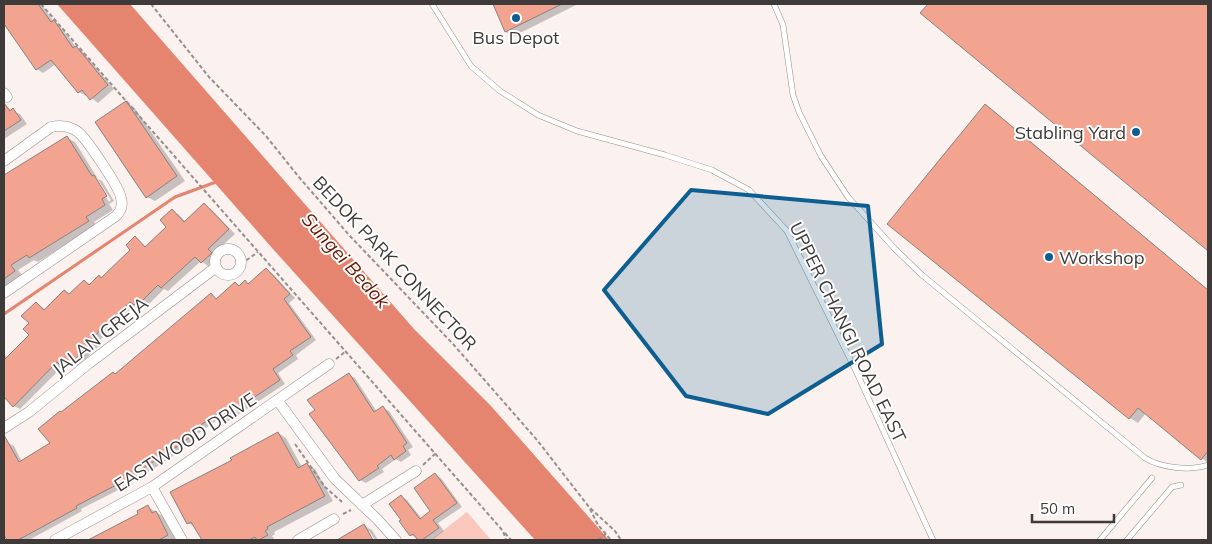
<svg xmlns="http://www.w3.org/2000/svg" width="1212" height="544" font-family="Mulish,sans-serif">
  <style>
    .green { fill: #f9c7bb }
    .water { fill: #e5846f }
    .shadow { fill: #0003; fill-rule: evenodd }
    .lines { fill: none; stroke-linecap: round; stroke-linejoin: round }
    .stream { stroke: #e5846f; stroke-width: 3 }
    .building { fill: #f3a491; stroke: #8a817f }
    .service-casing { stroke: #988f8c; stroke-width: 6 }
    .minor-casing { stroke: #988f8c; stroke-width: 11 }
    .path { stroke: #968f8e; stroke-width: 2; stroke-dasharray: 4 2.5; stroke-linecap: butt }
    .service { stroke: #fff; stroke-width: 5 }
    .minor { stroke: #fff; stroke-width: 10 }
    .marked { fill: #0d5e91; fill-opacity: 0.2; stroke: #0d5e91; stroke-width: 4; stroke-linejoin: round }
    .poi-dot { fill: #0d5e91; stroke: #fff; stroke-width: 2 }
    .labels { text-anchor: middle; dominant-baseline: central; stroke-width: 4; stroke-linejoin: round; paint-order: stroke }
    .poi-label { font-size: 18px; fill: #3e3a39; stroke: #fff }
    .street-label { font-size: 18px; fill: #3e3a39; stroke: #fff }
    .water-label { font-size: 19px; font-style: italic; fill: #6b1502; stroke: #fff }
  </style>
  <rect width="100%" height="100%" fill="#fbf1ee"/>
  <polygon class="green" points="467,512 491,540 431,540"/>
  <polygon class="water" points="57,4 130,4 414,329 491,406 609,540 535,540 273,249"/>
  <g class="shadow">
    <polygon points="4,4 41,4 54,22 60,26 76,47 82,51 114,89 98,103 88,95 86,96 79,92 56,64 43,73 37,69 4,22"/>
    <polygon points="494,4 578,4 514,36 506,32"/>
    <polygon points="929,4 1208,4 1208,249 922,13"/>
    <polygon points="126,102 134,107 185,181 155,201 147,197"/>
    <polygon points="4,104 12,111 20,114 27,124 4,139"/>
    <polygon points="985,106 993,110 1208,290 1208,463 1146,413 1138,423 1130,418 889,224"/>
    <path d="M67,138L75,142L98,179L102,181L114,201L109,204L113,210L94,222L96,225L38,262L34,260L18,270L23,276L4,289V177ZM93,177L97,178L111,200L109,202Z"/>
    <polygon points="204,205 211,209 235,234 214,253 218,257 208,266 201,261 168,291 164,289 148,305 145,303 141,308 136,305 109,331 99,341 102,343 78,366 73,363 67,368 63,366 20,409 14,406 4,395 4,354 8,358 31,335 31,323 36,303 46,310 70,295 85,281 91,285 99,277 102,278 132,250 135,238 146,247 168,227 172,211 178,214 186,222"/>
    <polygon points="266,269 272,273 295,298 289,303 316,340 296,355 298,359 278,373 285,384 227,422 220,418 192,438 194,441 184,449 126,486 81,509 82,511 29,540 8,540 4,532 4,445 8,443 14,446 22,462 52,443 62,413 116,375 211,295 217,299 235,283 240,286 245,282 250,284"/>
    <polygon points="349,375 355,378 377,412 383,408 389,411 413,447 408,450 411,455 401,462 396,459 382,469 384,472 366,483 360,480 316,410"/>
    <polygon points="278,433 286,438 302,467 307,464 315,469 333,501 274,532 275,534 272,536 275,540 203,540 195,527 188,523 233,461"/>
    <polygon points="435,475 441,478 462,507 438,523 444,531 432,540 420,540 411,535 401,496 407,500 422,519 432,511"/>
    <polygon points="148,507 164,517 177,540 96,540 140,514"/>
    <polygon points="364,526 372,530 378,540 375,540 369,531 366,531 372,540 339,540"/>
  </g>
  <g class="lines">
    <polyline class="stream" points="4,314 175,197 216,182"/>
  </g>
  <g class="building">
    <polygon points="4,4 38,4 51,22 54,20 73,48 76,46 108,85 90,100 82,90 78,93 51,60 36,70 4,24"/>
    <polygon points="493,4 562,4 505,32"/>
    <polygon points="928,4 1208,4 1208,251 920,13"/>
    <polygon points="126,101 177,176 146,198 95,122"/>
    <polygon points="4,103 10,111 13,108 21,120 4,131"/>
    <polygon points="985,104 1208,290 1208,451 1201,460 1138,408 1129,419 887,224"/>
    <polygon points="67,136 92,176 94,175 107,196 102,199 105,205 86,217 89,221 29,258 27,255 11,265 15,271 4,279 4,175"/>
    <polygon points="204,203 229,229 208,249 212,253 201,263 195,257 161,288 158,285 141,302 139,300 134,305 130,302 103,327 94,337 96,339 71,363 67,359 60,365 57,362 13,407 4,397 4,360 29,335 23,329 29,323 21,316 36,302 44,310 64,290 69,294 84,280 89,285 99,275 101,278 130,250 126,245 135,236 145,247 166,227 160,220 172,209 184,222"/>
    <polygon points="266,268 290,294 284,299 311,337 290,351 293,355 273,369 280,380 220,420 216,414 187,435 189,438 178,446 120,483 76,506 77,508 18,540 7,540 4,535 4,435 19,462 50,443 38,429 60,411 61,412 113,372 115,374 211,293 216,299 235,282 239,286 245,280 248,284"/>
    <polygon points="349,373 374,412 383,406 407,443 403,446 406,451 394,460 391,455 377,466 379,468 359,481 309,414 315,410 307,400"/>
    <polygon points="278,432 298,468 307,463 325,496 267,527 268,529 265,531 268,535 259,540 257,540 255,537 249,540 202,540 191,522 187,524 170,492 232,460 230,458"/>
    <polygon points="435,473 457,503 433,520 439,528 422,540 418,540 413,534 410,536 399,521 401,520 389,504 401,495 420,519 430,511 414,488"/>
    <polygon points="148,505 152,513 156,511 168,535 159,540 88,540 138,514 137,511"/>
    <polygon points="364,524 373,540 337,540"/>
  </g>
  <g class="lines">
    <g class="service-casing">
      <g id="service">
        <polyline points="432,4 471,66 500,91 538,115 577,131 665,155 712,170 749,190 787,231 856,371 933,540"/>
        <path d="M774,4L783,25L793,95L799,112L821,156L848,197L895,249L922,275L1145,458C1161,468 1190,471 1208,465"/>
        <polyline points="1100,540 1152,478"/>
        <polyline points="1127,540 1172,487 1181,485"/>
      </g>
    </g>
    <g class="minor-casing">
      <g id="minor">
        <polyline points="4,93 7,97"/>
        <path d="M4,161L51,127C60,125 70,126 78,132C86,138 120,188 121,198C123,205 121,211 116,216L4,293"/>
        <circle cx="228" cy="262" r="13"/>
        <polyline points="278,401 335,479 377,519 396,540"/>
        <polyline points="4,428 29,412 88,364 215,268"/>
        <polyline points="152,487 182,540"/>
        <polyline points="362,505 416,471"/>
        <polyline points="55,540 152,487 329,364"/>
        <polyline points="298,540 334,519"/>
      </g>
    </g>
    <g class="path">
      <polyline points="41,4 503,531 506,540"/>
      <polyline points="151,4 209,77 266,136 298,176 349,235 453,344 537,440 589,507 615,531 621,540"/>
      <polyline points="241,264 258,252"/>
      <polyline points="336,359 346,351"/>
      <polyline points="295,444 325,487 342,502"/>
      <polyline points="423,465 436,453"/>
      <polyline points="590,509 598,525 611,540"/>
      <polyline points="343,514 351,510"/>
      <polyline points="505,533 511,540"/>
      <polyline points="598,540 606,534"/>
    </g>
    <use href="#service" class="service"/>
    <use href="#minor" class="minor"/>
  </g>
  <path class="marked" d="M691,190L868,206L882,344L768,414L686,396L604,290Z"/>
  <g class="poi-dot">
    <circle cx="516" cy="18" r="5"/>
    <circle cx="1136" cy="132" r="5"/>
    <circle cx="1049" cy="257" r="5"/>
  </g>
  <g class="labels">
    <g class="poi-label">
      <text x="516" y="37">Bus Depot</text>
      <text x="1126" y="132" text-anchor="end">Stabling Yard</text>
      <text x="1059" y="257" text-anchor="start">Workshop</text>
    </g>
    <g class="street-label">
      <text transform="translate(395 263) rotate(47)">BEDOK PARK CONNECTOR</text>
      <text transform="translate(848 332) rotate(64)">UPPER CHANGI ROAD EAST</text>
      <text transform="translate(100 336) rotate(-38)">JALAN GREJA</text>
      <text transform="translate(185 442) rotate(-33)">EASTWOOD DRIVE</text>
    </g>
    <g class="water-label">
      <text transform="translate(346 260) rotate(48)">Sungei Bedok</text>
    </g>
  </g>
  <rect width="1212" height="544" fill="none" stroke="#3e3a39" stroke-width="10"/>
  <path d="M1032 514v8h82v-8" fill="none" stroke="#3e3a39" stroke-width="2.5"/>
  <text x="1040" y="514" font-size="15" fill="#3e3a39" stroke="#ffffff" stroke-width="4" paint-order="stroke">50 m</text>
</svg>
